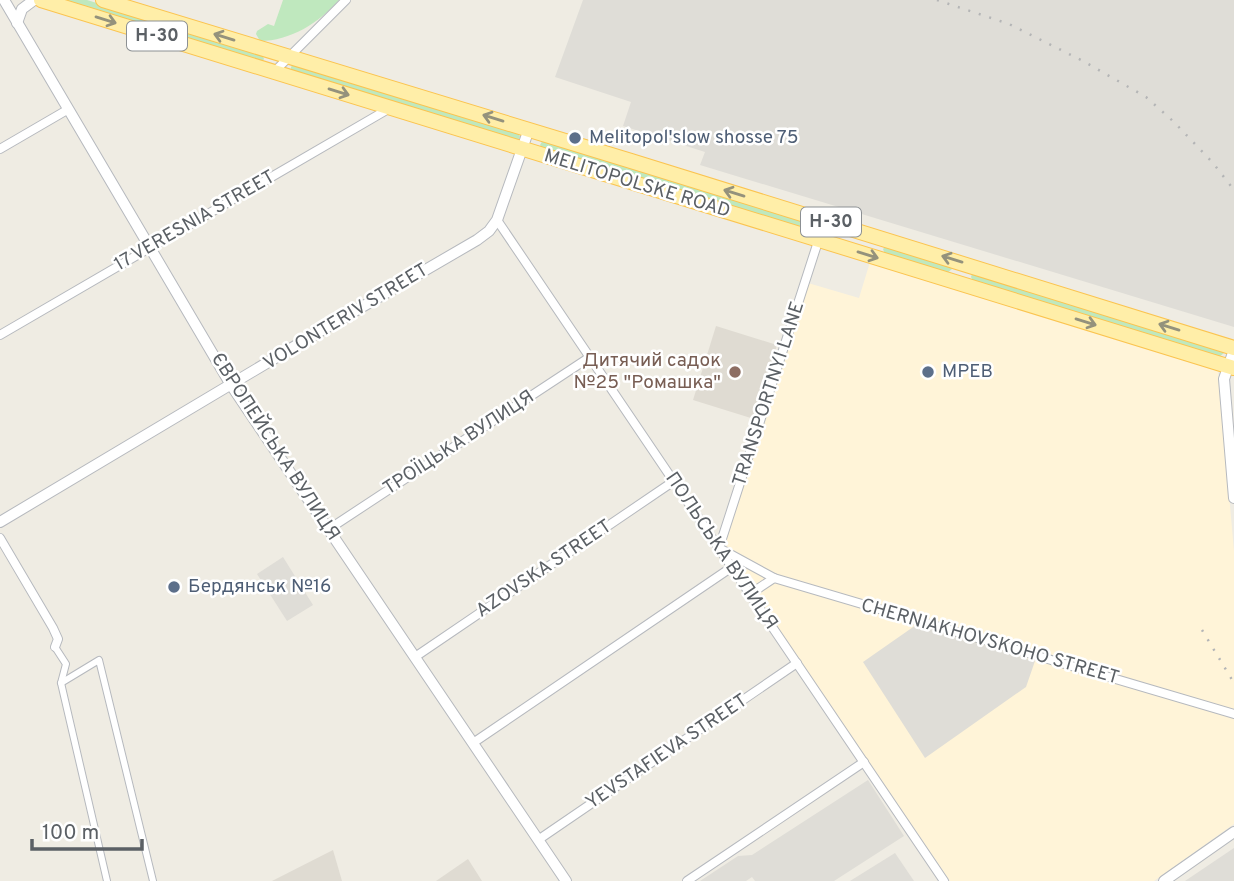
<svg xmlns="http://www.w3.org/2000/svg" width="1234" height="881" font-family="Overpass,sans-serif">
  <style>
    .commercial { fill: #fff4d8 }
    .industrial { fill: #dfddd7 }
    .education { fill: #dfdbd2 }
    .green { fill: #bfe8be }
    .lines { fill: none; stroke-linecap: round; stroke-linejoin: round }
    .pedestrian-casing { stroke: #b6b9be; stroke-width: 8 }
    .minor-casing { stroke: #b6b9be; stroke-width: 10 }
    .tertiary-casing { stroke: #b6b9be; stroke-width: 12 }
    .primary-casing { stroke: #fbc450; stroke-width: 16 }
    .pedestrian { stroke: #fff; stroke-width: 6 }
    .minor { stroke: #fff; stroke-width: 8 }
    .tertiary { stroke: #fff; stroke-width: 10 }
    .primary { stroke: #ffeea8; stroke-width: 14 }
    .rail { stroke: #b4b5b6; stroke-width: 2.5; stroke-dasharray: 2 9; stroke-linecap: butt }
    .oneway { stroke: #94927c }
    .service-dot { fill: #5c6f8a; stroke: #fff; stroke-width: 2.5 }
    .education-dot { fill: #8d6e63; stroke: #fff; stroke-width: 2.5 }
    .labels { text-anchor: middle; dominant-baseline: central; stroke-width: 5; stroke-linejoin: round; paint-order: stroke }
    .shield { fill: #fff; stroke: #8c9093; stroke-width: 2 }
    .shield-label { font-size: 18px; font-weight: bold; fill: #5b6065 }
    .service-label { font-size: 19px; fill: #4e5e75; stroke: #fff; text-anchor: start }
    .street-label { font-size: 19px; fill: #5b6065; stroke: #fff }
    .education-label { font-size: 19px; fill: #785e54; stroke: #fff; text-anchor: end }
  </style>
  <rect width="100%" height="100%" fill="#efece3"/>
  <polygon class="commercial" points="870,262 1218,370 1234,551 1234,824 1154,881 950,881 723,547 808,283 859,298"/>
  <g class="industrial">
    <polygon points="583,0 1234,0 1234,327 700,165 705,152 623,126 631,102 555,77"/>
    <polygon points="283,557 313,605 287,621 257,574"/>
    <polygon points="916,625 1035,661 1026,687 925,758 863,662"/>
    <polygon points="868,780 904,836 834,881 755,881 752,877 746,881 700,881 738,856 752,855"/>
    <polygon points="1234,848 1234,881 1185,881"/>
    <polygon points="895,853 914,881 850,881"/>
  </g>
  <g class="education">
    <polygon points="716,326 777,345 754,419 693,400"/>
    <polygon points="333,850 342,881 272,881"/>
    <polygon points="468,859 482,881 436,881"/>
  </g>
  <g class="green">
    <polygon points="57,0 87,0 262,54 264,59 262,62"/>
    <path d="M283,0H339C319,23 290,41 260,41L256,34L257,31L268,24L274,26Z"/>
    <polygon points="293,64 519,134 520,137 518,140 291,71 291,67"/>
    <polygon points="543,140 819,227 818,230 814,232 542,148 540,145"/>
    <polygon points="886,246 951,267 952,269 947,273 885,254 883,249"/>
    <polygon points="972,274 1224,352 1224,353 1219,357 973,281 971,277"/>
  </g>
  <g class="lines">
    <g class="pedestrian-casing">
      <g id="pedestrian">
        <polyline points="55,647 66,664 61,683 107,881"/>
        <polyline points="61,683 99,660 153,881"/>
      </g>
    </g>
    <g class="minor-casing">
      <g id="minor">
        <polyline points="273,73 346,0"/>
        <polyline points="0,149 67,110"/>
        <polyline points="497,220 944,881"/>
        <polyline points="0,335 390,108"/>
        <polyline points="329,529 590,357"/>
        <polyline points="0,538 53,628 58,639 55,647"/>
        <polyline points="774,578 719,548 825,220"/>
        <polyline points="750,594 774,578 1234,714"/>
        <polyline points="415,657 674,481"/>
        <polyline points="473,743 732,567"/>
        <polyline points="538,840 797,663"/>
        <polyline points="687,881 864,762"/>
      </g>
    </g>
    <g class="tertiary-casing">
      <g id="tertiary">
        <polyline points="4,0 231,385 566,881"/>
        <polyline points="17,23 22,9 34,0"/>
        <polyline points="1234,350 1224,379 1234,498"/>
        <polyline points="0,522 312,336 477,240 489,231 497,220 529,129"/>
        <polyline points="1164,881 1234,832"/>
      </g>
    </g>
    <g class="primary-casing">
      <g id="primary">
        <polyline points="41,0 1234,368"/>
        <polyline points="103,0 631,161 1234,348"/>
      </g>
    </g>
    <use href="#pedestrian" class="pedestrian"/>
    <use href="#minor" class="minor"/>
    <use href="#tertiary" class="tertiary"/>
    <use href="#primary" class="primary"/>
    <g class="rail">
      <polyline points="937,0 1009,24 1083,61 1146,97 1174,122 1213,163 1234,190"/>
      <polyline points="1202,630 1234,683"/>
    </g>
  </g>
  <defs><path id="oneway-shaft" d="M-6 0H5M1.5-3L5.5 0L1.5 3" fill="none" stroke-width="1.6" stroke-linecap="round" stroke-linejoin="round" transform="scale(1.75)"/></defs>
  <g class="oneway">
    <use href="#oneway-shaft" transform="translate(106 20) rotate(17)"/>
    <use href="#oneway-shaft" transform="translate(224 37) rotate(-163)"/>
    <use href="#oneway-shaft" transform="translate(339 92) rotate(17)"/>
    <use href="#oneway-shaft" transform="translate(493 118) rotate(-163)"/>
    <use href="#oneway-shaft" transform="translate(734 193) rotate(-163)"/>
    <use href="#oneway-shaft" transform="translate(868 255) rotate(17)"/>
    <use href="#oneway-shaft" transform="translate(952 259) rotate(-163)"/>
    <use href="#oneway-shaft" transform="translate(1086 322) rotate(17)"/>
    <use href="#oneway-shaft" transform="translate(1169 327) rotate(-163)"/>
  </g>
  <g class="service-dot">
    <circle cx="575" cy="138" r="7"/>
    <circle cx="928" cy="372" r="7"/>
    <circle cx="174" cy="587" r="7"/>
  </g>
  <circle class="education-dot" cx="735" cy="372" r="7"/>
  <g class="labels">
    <g class="shield">
      <rect x="127" y="21.5" width="60" height="29" rx="5"/>
      <rect x="801" y="207.5" width="60" height="29" rx="5"/>
    </g>
    <g class="shield-label">
      <text x="157" y="36">Н-30</text>
      <text x="831" y="222">Н-30</text>
    </g>
    <g class="service-label">
      <text x="589" y="138">Melitopol'slow shosse 75</text>
      <text x="942" y="372">МРЕВ</text>
      <text x="188" y="587">Бердянськ №16</text>
    </g>
    <g class="street-label">
      <text transform="translate(637 184) rotate(17)">MELITOPOLSKE ROAD</text>
      <text transform="translate(195 221) rotate(-30)">17 VERESNIA STREET</text>
      <text transform="translate(346 317) rotate(-31)">VOLONTERIV STREET</text>
      <text transform="translate(769 394) rotate(-72)">TRANSPORTNYI LANE</text>
      <text transform="translate(459 443) rotate(-33)">ТРОЇЦЬКА ВУЛИЦЯ</text>
      <text transform="translate(275 447) rotate(57)">ЄВРОПЕЙСЬКА ВУЛИЦЯ</text>
      <text transform="translate(721 551) rotate(56)">ПОЛЬСЬКА ВУЛИЦЯ</text>
      <text transform="translate(544 569) rotate(-34)">AZOVSKA STREET</text>
      <text transform="translate(990 642) rotate(16)">CHERNIAKHOVSKOHO STREET</text>
      <text transform="translate(667 752) rotate(-34)">YEVSTAFIEVA STREET</text>
    </g>
    <g class="education-label">
      <text x="721" y="361">Дитячий садок<tspan x="721" dy="22">№25 "Ромашка"</tspan></text>
    </g>
  </g>
  <path d="M32 839v10h110v-10" fill="none" stroke="#5b6065" stroke-width="3.5"/>
  <text x="42" y="839" font-size="21" fill="#5b6065" stroke="#ffffff" stroke-width="5" paint-order="stroke">100 m</text>
</svg>
